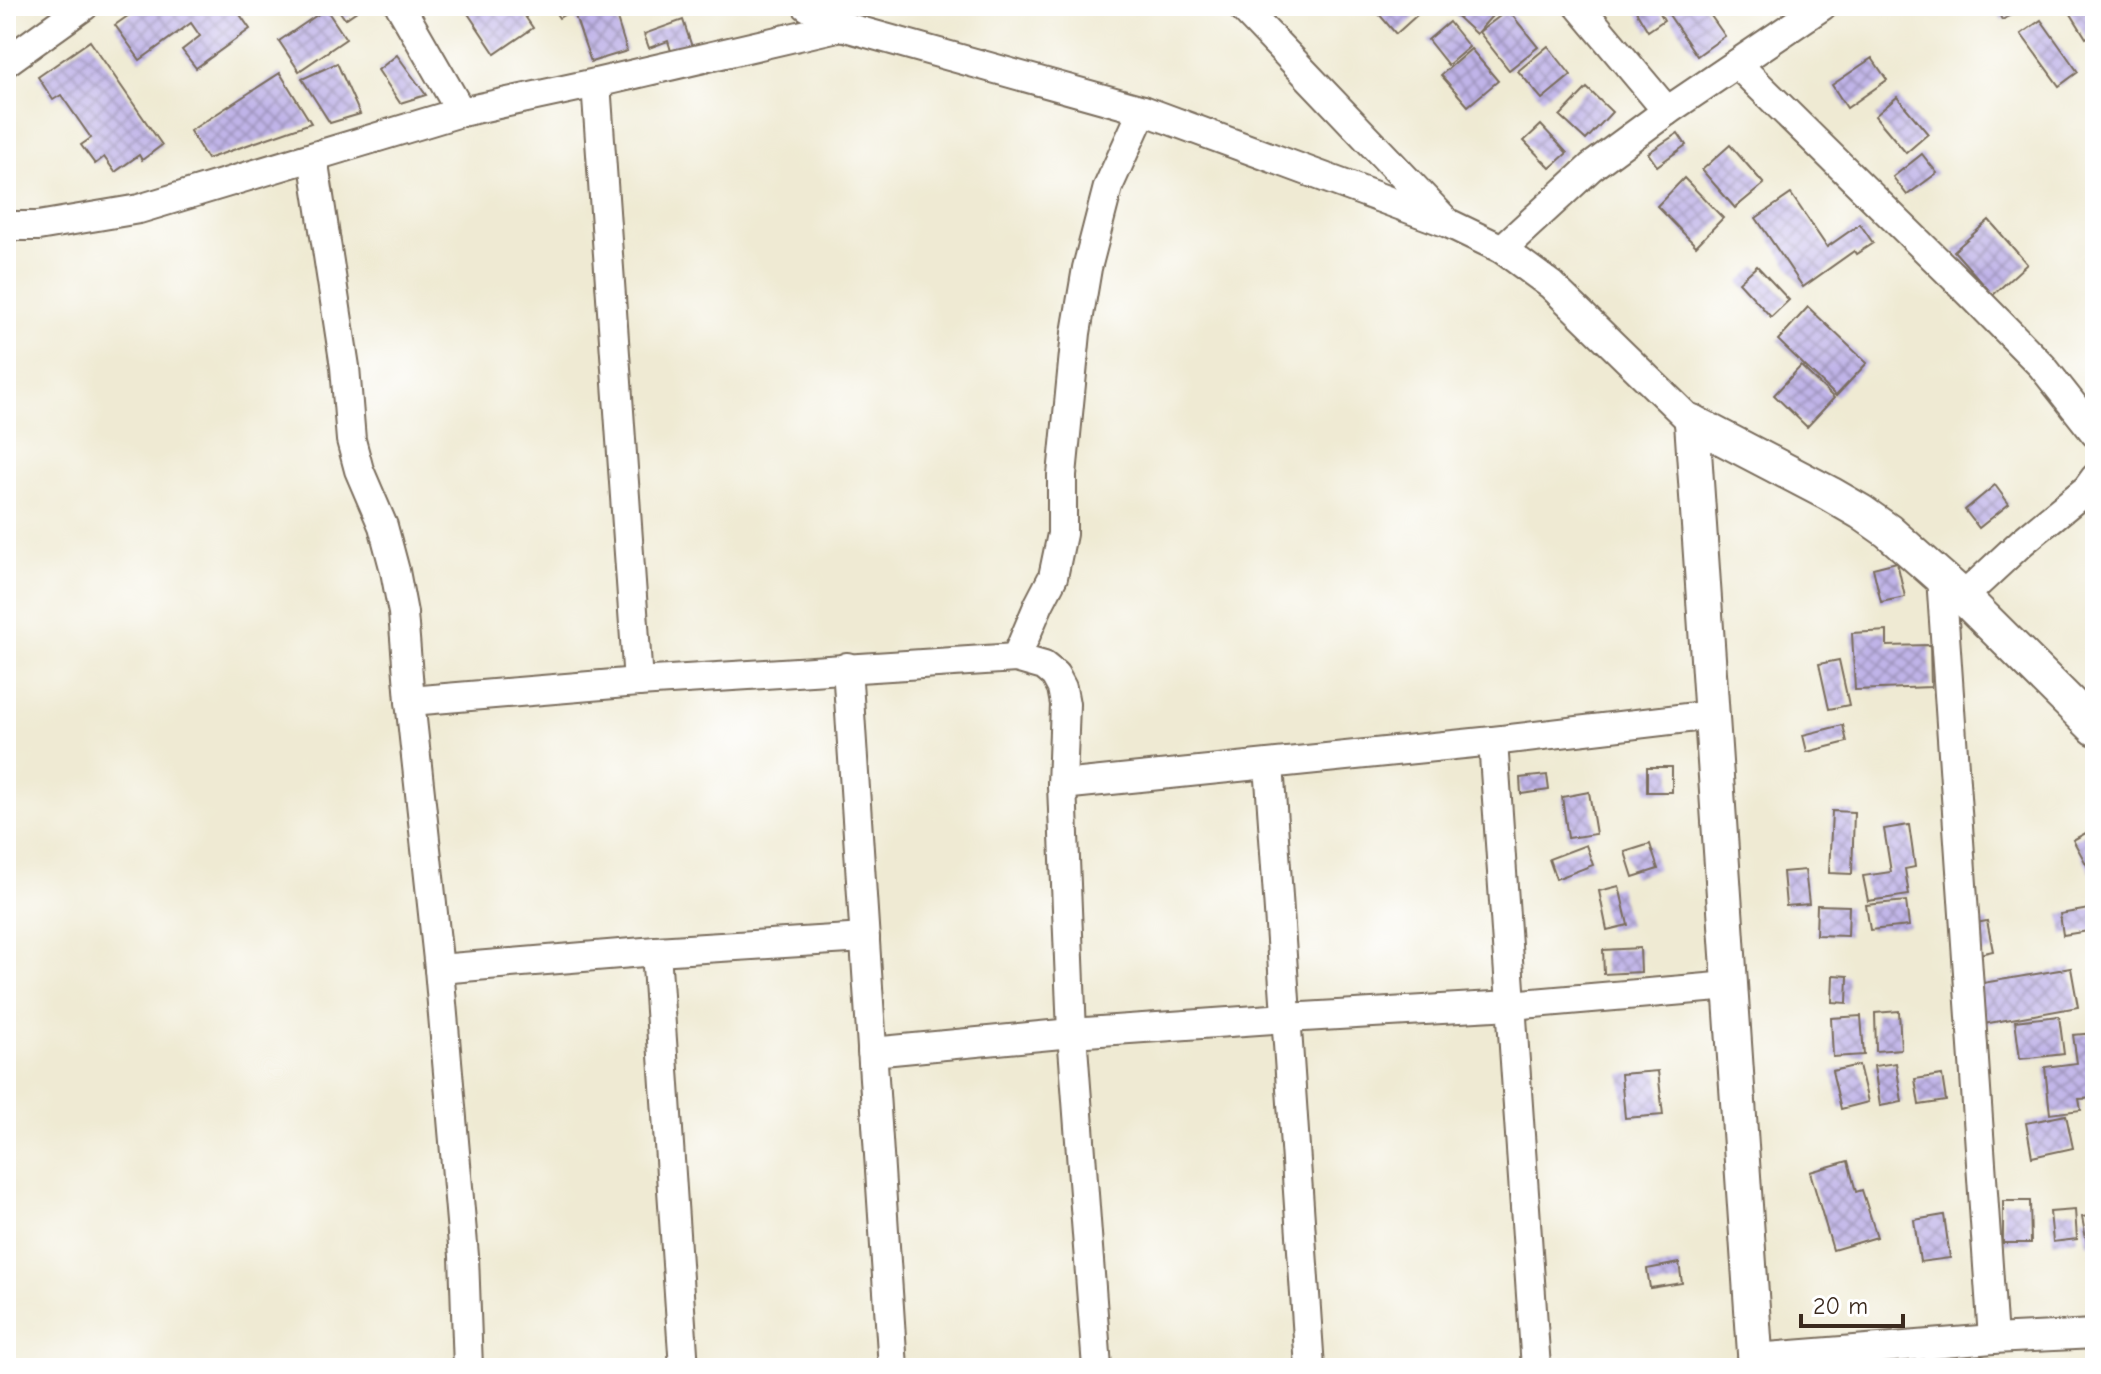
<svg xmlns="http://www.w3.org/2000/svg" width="2101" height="1374" font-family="'Comic Neue',sans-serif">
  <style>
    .building { fill: url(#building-cross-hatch) }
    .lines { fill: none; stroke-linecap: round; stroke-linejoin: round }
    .minor-casing { stroke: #7a6d5d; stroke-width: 32 }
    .tertiary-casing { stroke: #7a6d5d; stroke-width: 38 }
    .minor { stroke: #fff; stroke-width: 28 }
    .tertiary { stroke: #fff; stroke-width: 34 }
  </style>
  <defs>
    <pattern id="building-cross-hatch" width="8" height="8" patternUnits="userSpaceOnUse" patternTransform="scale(2)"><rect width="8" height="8" fill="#c0b4e8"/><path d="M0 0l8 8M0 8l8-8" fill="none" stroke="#9d93bb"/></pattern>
  </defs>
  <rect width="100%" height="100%" fill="#fff"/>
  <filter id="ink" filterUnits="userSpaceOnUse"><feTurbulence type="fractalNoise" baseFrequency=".0125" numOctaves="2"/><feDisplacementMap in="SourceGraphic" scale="16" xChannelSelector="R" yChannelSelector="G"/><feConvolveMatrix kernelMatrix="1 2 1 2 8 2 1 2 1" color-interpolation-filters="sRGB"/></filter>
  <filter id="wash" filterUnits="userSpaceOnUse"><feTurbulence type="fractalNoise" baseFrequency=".006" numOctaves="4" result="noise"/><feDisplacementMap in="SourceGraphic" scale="32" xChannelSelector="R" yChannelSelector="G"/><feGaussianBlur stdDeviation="1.8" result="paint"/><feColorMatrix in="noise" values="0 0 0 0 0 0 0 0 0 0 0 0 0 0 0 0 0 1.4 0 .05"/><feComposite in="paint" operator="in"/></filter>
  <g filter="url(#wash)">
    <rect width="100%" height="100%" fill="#efead3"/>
    <g id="blocks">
      <g class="building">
        <polygon points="142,6 234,6 250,29 196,68 182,50 200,36 191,23 140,60 115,25"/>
        <polygon points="336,6 364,6 345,19"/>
        <polygon points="463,6 518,6 533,28 495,54"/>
        <polygon points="551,6 578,6 559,18"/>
        <polygon points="596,6 613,6 627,51 591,62 574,13"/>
        <polygon points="1372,6 1427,6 1396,34"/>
        <polygon points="1457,6 1497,6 1499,8 1476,34 1452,12"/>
        <polygon points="1644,6 1656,6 1664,20 1648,31 1636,11"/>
        <polygon points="1663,6 1704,6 1725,36 1697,56"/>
        <polygon points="1995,6 2030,6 2002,20"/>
        <polygon points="2066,6 2089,6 2095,15 2095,32 2086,38"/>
        <polygon points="326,9 346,39 299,71 279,41"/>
        <polygon points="1508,10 1538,47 1509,70 1479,32"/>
        <polygon points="683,20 692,47 672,54 668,41 649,48 644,34"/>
        <polygon points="2041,20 2078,72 2059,86 2021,34"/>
        <polygon points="1449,22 1469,47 1448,65 1428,40"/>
        <polygon points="90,41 162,145 142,160 139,155 115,172 104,157 95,164 81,145 91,138 61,95 53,100 38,77"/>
        <polygon points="1548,46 1571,75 1542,99 1518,71"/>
        <polygon points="1471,49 1498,81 1468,106 1441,75"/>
        <polygon points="397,55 426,95 400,103 378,70"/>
        <polygon points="1872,58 1887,80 1847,108 1832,85"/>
        <polygon points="337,63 360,114 330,123 302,79"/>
        <polygon points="280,73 311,123 207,159 190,131"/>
        <polygon points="1587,88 1612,112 1586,140 1560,116"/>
        <polygon points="1897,97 1928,134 1906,153 1875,116"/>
        <polygon points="1541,125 1567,153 1550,168 1524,141"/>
        <polygon points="1678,133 1686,145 1657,166 1648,153"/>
        <polygon points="1730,145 1764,184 1735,208 1702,170"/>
        <polygon points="1922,154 1937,173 1907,195 1893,177"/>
        <polygon points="1684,178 1723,218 1696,246 1657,206"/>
        <polygon points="1791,194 1827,247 1860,224 1873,243 1856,254 1854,251 1803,287 1756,218"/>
        <polygon points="1989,220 2027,264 1993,295 1954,251"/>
        <polygon points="1757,266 1789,300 1771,317 1739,282"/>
        <polygon points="1808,307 1867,363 1836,396 1778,340"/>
        <polygon points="1801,366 1834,398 1807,427 1774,395"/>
        <polygon points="1995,485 2009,504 1979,528 1965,510"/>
        <polygon points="1897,562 1905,597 1881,602 1873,568"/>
        <polygon points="1887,631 1887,646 1930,645 1931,687 1855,690 1852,633"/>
        <polygon points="1839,660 1849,705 1829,709 1819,664"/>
        <polygon points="1843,725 1847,742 1807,752 1803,735"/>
        <rect x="1647" y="767" width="25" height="25"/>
        <polygon points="1547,775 1549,790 1521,794 1520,778"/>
        <polygon points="1589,792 1596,834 1568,838 1562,797"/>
        <polygon points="1832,811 1854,812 1852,874 1829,873"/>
        <polygon points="1909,825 1915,867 1905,869 1909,895 1868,901 1863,876 1891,872 1884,829"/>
        <polygon points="2095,828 2095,880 2073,840"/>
        <polygon points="1650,844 1658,869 1633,877 1625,852"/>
        <polygon points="1586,845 1593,865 1556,879 1549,859"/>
        <polygon points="1805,870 1809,904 1786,906 1783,872"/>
        <polygon points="1619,886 1628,925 1607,930 1599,891"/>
        <polygon points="1906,901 1909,926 1870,930 1866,905"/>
        <polygon points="1817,905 1849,906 1848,936 1816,935"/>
        <polygon points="2095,908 2095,930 2063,935 2060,914"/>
        <polygon points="1987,921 1993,951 1975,955 1970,924"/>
        <polygon points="1640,948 1641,972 1604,974 1603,950"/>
        <polygon points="2071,968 2078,1007 1978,1025 1971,985"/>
        <polygon points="1833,975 1848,976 1847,1003 1832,1002"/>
        <polygon points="1899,1011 1901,1049 1876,1051 1875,1013"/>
        <polygon points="1861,1016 1864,1055 1833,1057 1831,1018"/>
        <polygon points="2059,1016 2064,1054 2020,1059 2015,1021"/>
        <polygon points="2095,1033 2095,1098 2079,1099 2081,1110 2050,1114 2045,1067 2077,1063 2073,1035"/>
        <polygon points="1896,1063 1902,1102 1880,1106 1874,1066"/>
        <polygon points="1859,1065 1868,1102 1841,1109 1832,1071"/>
        <polygon points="1658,1071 1663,1115 1625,1118 1621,1074"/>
        <polygon points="1942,1075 1946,1101 1919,1105 1915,1079"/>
        <polygon points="2066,1115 2073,1148 2032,1157 2026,1123"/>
        <polygon points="1848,1161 1856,1192 1862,1190 1877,1237 1833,1250 1810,1172"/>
        <polygon points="2003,1201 2030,1201 2031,1243 2003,1243"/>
        <polygon points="2075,1210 2077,1239 2053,1242 2050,1212"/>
        <polygon points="1944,1215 1950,1258 1920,1262 1914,1220"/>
        <polygon points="2095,1215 2095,1242 2087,1244 2082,1217"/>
        <polygon points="1679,1263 1682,1283 1650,1288 1647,1269"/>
      </g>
    </g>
  </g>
  <g filter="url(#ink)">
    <use href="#blocks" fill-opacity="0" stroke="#7a6d5d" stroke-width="2"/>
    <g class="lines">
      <g class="minor-casing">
        <g id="minor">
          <polyline points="400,6 461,112"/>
          <polyline points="807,6 842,26 1143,110 1448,223 1502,249 1551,285 1692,422"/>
          <polyline points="1241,6 1442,217"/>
          <polyline points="1579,6 1667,111"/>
          <polyline points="6,62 84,6"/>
          <polyline points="1737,64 1970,293 2042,366 2095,433"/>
          <polyline points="596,83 638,682"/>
          <polyline points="313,157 345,367 351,440 359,470 383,526 395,571 403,613 410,701 439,969 464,1256 468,1368"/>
          <polyline points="6,226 38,226 139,209 461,112 596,83 842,26"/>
          <polyline points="1502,249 1591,167 1667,111 1822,6"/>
          <polyline points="1941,577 1993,1339"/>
          <polyline points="1963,597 2022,542 2087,489 2095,478"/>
          <polyline points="1016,658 1039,604 1053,577 1062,534 1062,475 1076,333 1087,268 1108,187 1143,110"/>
          <polyline points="847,667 893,1368"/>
          <polyline points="410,701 638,682 1016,658 1044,666 1055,675 1062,688 1065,704 1062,785 1072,1033 1097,1368"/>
          <polyline points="1493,741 1536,1368"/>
          <polyline points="1269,764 1310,1368"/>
          <polyline points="1062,785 1493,741 1712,715"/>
          <polyline points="656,951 684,1368"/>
          <polyline points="439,969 656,951 865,938"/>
          <polyline points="872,1052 1072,1033 1286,1018 1511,1005 1730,986"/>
          <polyline points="1755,1358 1993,1339 2095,1334"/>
        </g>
      </g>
      <g class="tertiary-casing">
        <g id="tertiary">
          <polyline points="1692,422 1756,1368"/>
          <polyline points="1692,422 1830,494 1861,512 1888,531 1963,597 2095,728"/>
        </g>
      </g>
      <use href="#minor" class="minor"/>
      <use href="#tertiary" class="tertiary"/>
    </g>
  </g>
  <rect width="2101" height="1374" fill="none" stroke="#fff" stroke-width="32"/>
  <path d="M1801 1314v12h102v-12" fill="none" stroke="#3b2a1e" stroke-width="4"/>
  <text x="1813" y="1314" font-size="24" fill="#3b2a1e" stroke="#ffffff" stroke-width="6" paint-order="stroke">20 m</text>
</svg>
